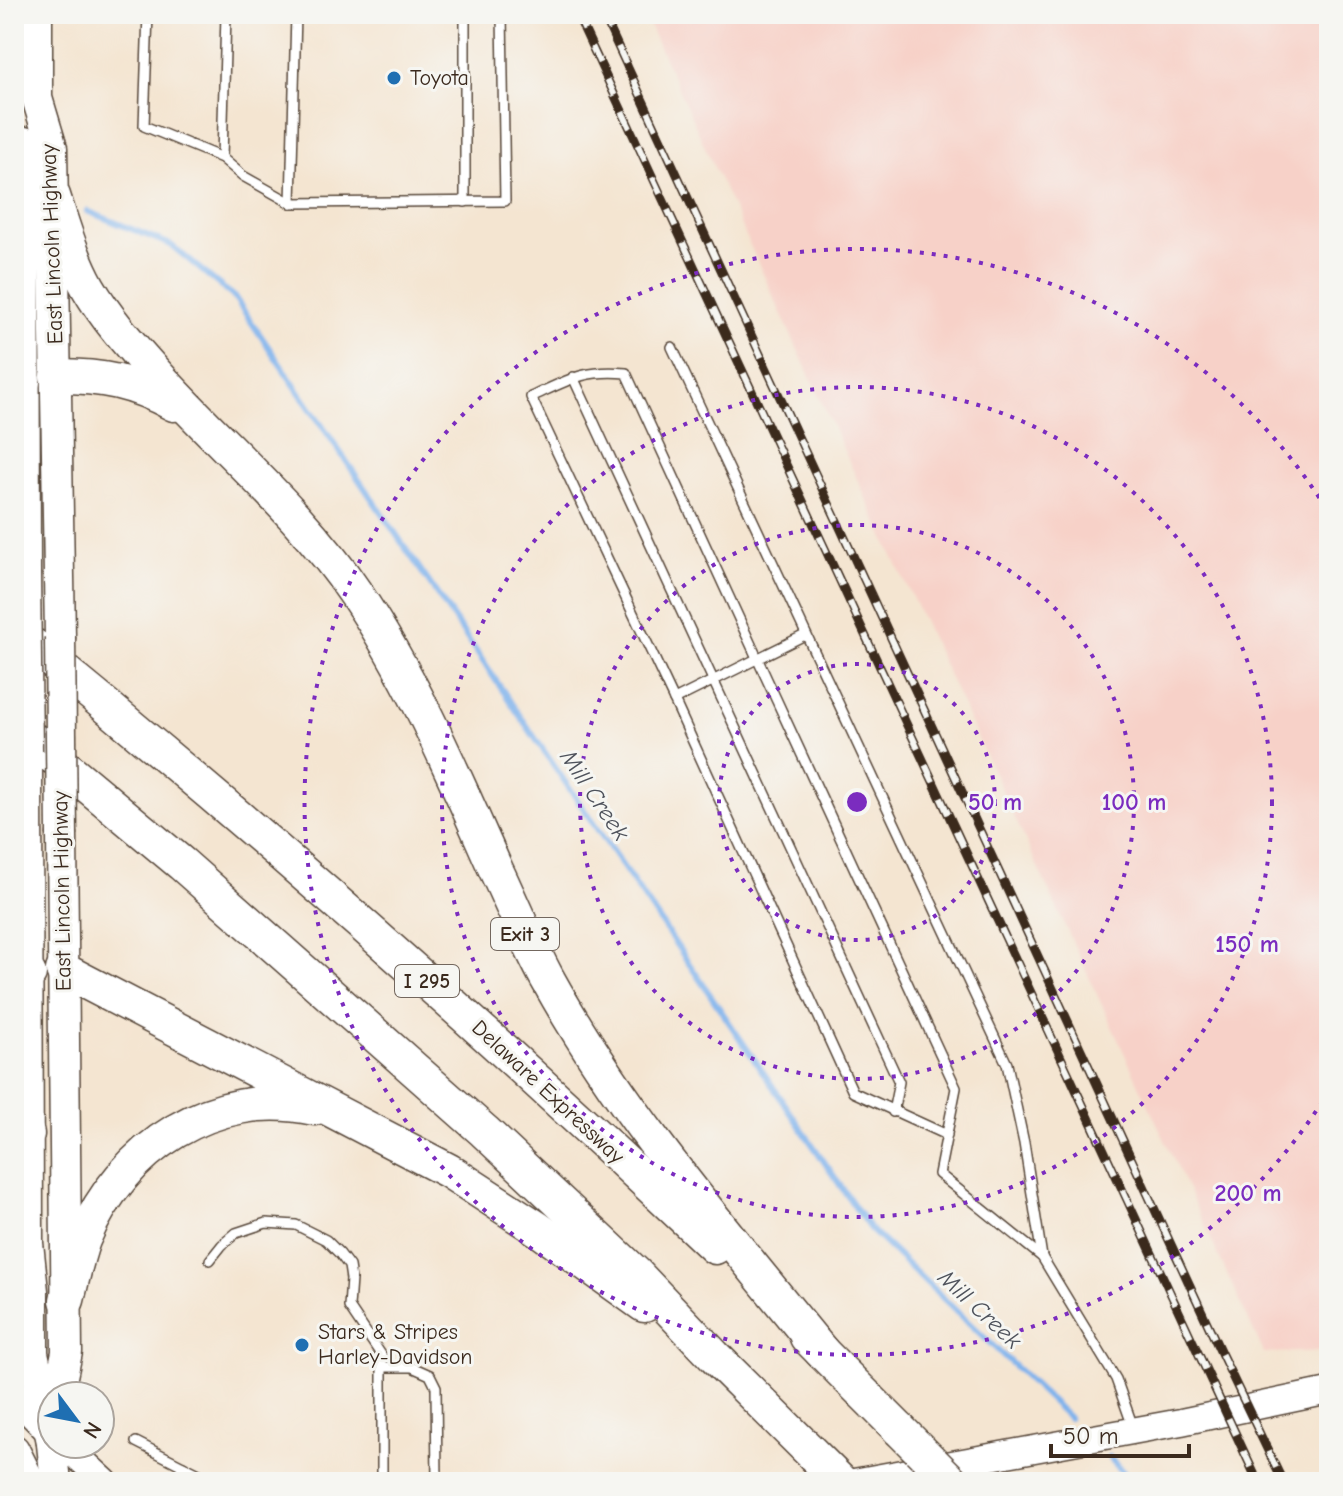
<svg xmlns="http://www.w3.org/2000/svg" width="1343" height="1496" font-family="'Comic Neue',sans-serif">
  <style>
    .built { fill: #f7d1c8 }
    .lines { fill: none; stroke-linecap: round; stroke-linejoin: round }
    .stream { stroke: #7fb2ec; stroke-width: 6 }
    .service-casing { stroke: #574639; stroke-width: 12 }
    .secondary-casing { stroke: #574639; stroke-width: 29 }
    .primary-casing { stroke: #574639; stroke-width: 33 }
    .motorway-casing { stroke: #574639; stroke-width: 37 }
    .service { stroke: #fff; stroke-width: 9 }
    .secondary { stroke: #fff; stroke-width: 26 }
    .primary { stroke: #fff; stroke-width: 30 }
    .motorway { stroke: #fff; stroke-width: 34 }
    .rail-casing { stroke: #3b2a1e; stroke-width: 9 }
    .rail { stroke: #f6f6f2; stroke-width: 6; stroke-dasharray: 18; stroke-linecap: butt }
    .primary-bridge-casing { stroke: #574639; stroke-width: 33; stroke-linecap: butt }
    .motorway-bridge-casing { stroke: #574639; stroke-width: 37; stroke-linecap: butt }
    .primary-bridge { stroke: #fff; stroke-width: 30 }
    .motorway-bridge { stroke: #fff; stroke-width: 34 }
    .ring { fill: none; stroke: #7b2cbf; stroke-width: 4; stroke-dasharray: 4 8 }
    .poi-dot { fill: #1f6fb2; stroke: #f6f6f2; stroke-width: 3 }
    .labels { text-anchor: middle; dominant-baseline: central; stroke-width: 6; stroke-linejoin: round; paint-order: stroke }
    .shield { fill: #f6f6f2; stroke: #73675e; stroke-width: 2 }
    .shield-label { font-size: 20px; font-weight: bold; fill: #3b2a1e }
    .poi-label { font-size: 22px; fill: #3b2a1e; stroke: #f6f6f2; text-anchor: start }
    .street-label { font-size: 22px; fill: #3b2a1e; stroke: #f6f6f2 }
    .water-label { font-size: 24px; font-style: italic; fill: #4f535c; stroke: #f6f6f2 }
    .centre { fill: #7b2cbf; stroke: #f6f6f2; stroke-width: 4 }
    .ring-label { font-size: 24px; text-anchor: middle; font-weight: bold; fill: #7b2cbf; stroke: #f6f6f2; stroke-width: 6; stroke-linejoin: round; paint-order: stroke }
  </style>
  <rect width="100%" height="100%" fill="#f6f6f2"/>
  <filter id="ink" filterUnits="userSpaceOnUse"><feTurbulence type="fractalNoise" baseFrequency=".0125" numOctaves="2"/><feDisplacementMap in="SourceGraphic" scale="16" xChannelSelector="R" yChannelSelector="G"/><feConvolveMatrix kernelMatrix="1 2 1 2 8 2 1 2 1" color-interpolation-filters="sRGB"/></filter>
  <filter id="wash" filterUnits="userSpaceOnUse"><feTurbulence type="fractalNoise" baseFrequency=".006" numOctaves="4" result="noise"/><feDisplacementMap in="SourceGraphic" scale="32" xChannelSelector="R" yChannelSelector="G"/><feGaussianBlur stdDeviation="1.8" result="paint"/><feColorMatrix in="noise" values="0 0 0 0 0 0 0 0 0 0 0 0 0 0 0 0 0 1.4 0 .05"/><feComposite in="paint" operator="in"/></filter>
  <g filter="url(#wash)">
    <rect width="100%" height="100%" fill="#f4e5d1"/>
    <polygon class="built" points="644,14 1329,14 1329,1351 1264,1353 858,481"/>
    <g class="lines">
      <g class="stream">
        <polyline points="87,211 171,245 235,298 870,1229 1069,1418"/>
        <polyline points="1109,1457 1132,1482"/>
      </g>
    </g>
  </g>
  <g filter="url(#ink)">
    <g class="lines">
      <g class="service-casing">
        <g id="service">
          <polyline points="148,14 144,126 222,158 243,176 291,203"/>
          <polyline points="296,14 291,203 505,201 502,14"/>
          <polyline points="222,158 226,14"/>
          <polyline points="465,202 465,14"/>
          <polyline points="672,347 1007,1064 1024,1143 1042,1257"/>
          <polyline points="573,377 899,1082 893,1112"/>
          <polyline points="674,700 805,635"/>
          <path d="M947,1135L853,1092L674,700L531,397C568,380 584,369 626,373C735,612 846,849 956,1088L939,1174L1042,1257L1116,1379L1133,1427"/>
          <polyline points="210,1260 222,1245 236,1233 266,1223 296,1225 326,1240 340,1254 349,1266 351,1279 349,1307 382,1356 382,1482"/>
          <polyline points="384,1367 412,1367 430,1375 436,1387 437,1482"/>
          <polyline points="136,1442 183,1466 176,1482"/>
          <polyline points="183,1466 213,1481"/>
        </g>
      </g>
      <g class="secondary-casing">
        <g id="secondary">
          <polyline points="64,1444 105,1482"/>
          <polyline points="854,1482 1181,1422 1329,1391"/>
        </g>
      </g>
      <g class="primary-casing">
        <g id="primary">
          <polyline points="37,14 37,98 52,148 60,637"/>
          <polyline points="24,142 25,573"/>
          <polyline points="27,751 28,1243 33,1291 33,1353 52,1442"/>
          <polyline points="14,1394 51,1431"/>
          <polyline points="58,1396 67,1352 62,835"/>
          <polyline points="52,1444 56,1482"/>
          <polyline points="14,1450 30,1482"/>
        </g>
      </g>
      <g class="motorway-casing">
        <g id="motorway">
          <polyline points="14,169 23,146"/>
          <path d="M53,196C63,227 72,258 88,287C107,320 133,348 158,376C224,449 300,511 356,594C414,680 454,776 496,870C513,906 528,943 547,978C622,1114 724,1231 822,1352"/>
          <path d="M57,376C103,376 133,382 174,404"/>
          <polyline points="14,378 23,381"/>
          <path d="M14,630C256,827 489,1032 715,1247"/>
          <polyline points="14,724 182,864 484,1131 636,1274 714,1356 841,1482"/>
          <polyline points="63,970 449,1171 538,1229 644,1305"/>
          <polyline points="14,973 29,974"/>
          <polyline points="14,1092 27,1134"/>
          <path d="M67,1300C72,1280 76,1259 83,1240C121,1148 214,1086 314,1108"/>
          <polyline points="807,1337 900,1430"/>
        </g>
      </g>
      <use href="#service" class="service"/>
      <use href="#secondary" class="secondary"/>
      <use href="#primary" class="primary"/>
      <use href="#motorway" class="motorway"/>
      <g class="rail-casing">
        <g id="rail">
          <polyline points="577,14 1258,1482"/>
          <polyline points="603,14 1222,1355 1283,1482"/>
        </g>
      </g>
      <use href="#rail" class="rail"/>
      <g class="primary-bridge-casing">
        <g id="primary-bridge">
          <polyline points="25,573 27,751"/>
          <polyline points="60,637 62,835"/>
        </g>
      </g>
      <g class="motorway-bridge-casing">
        <polyline id="motorway-bridge" points="900,1430 952,1482"/>
      </g>
      <use href="#primary-bridge" class="primary-bridge"/>
      <use href="#motorway-bridge" class="motorway-bridge"/>
    </g>
  </g>
  <g class="ring">
    <circle cx="857" cy="802" r="138"/>
    <circle cx="857" cy="802" r="277"/>
    <circle cx="857" cy="802" r="415"/>
    <path d="M1329 1091A553 553 0 1 1 1329 513"/>
  </g>
  <g class="poi-dot">
    <circle cx="394" cy="78" r="8"/>
    <circle cx="302" cy="1345" r="8"/>
  </g>
  <g class="labels">
    <g class="shield">
      <rect x="491" y="918" width="68" height="32" rx="6"/>
      <rect x="395" y="965" width="64" height="32" rx="6"/>
    </g>
    <g class="shield-label">
      <text x="525" y="934">Exit 3</text>
      <text x="427" y="981">I 295</text>
    </g>
    <g class="poi-label">
      <text x="410" y="78">Toyota</text>
      <text x="318" y="1332">Stars &amp; Stripes<tspan x="318" dy="25">Harley-Davidson</tspan></text>
    </g>
    <g class="street-label">
      <text transform="translate(52 244) rotate(-92)">East Lincoln Highway</text>
      <text transform="translate(62 891) rotate(-91)">East Lincoln Highway</text>
      <text transform="translate(548 1092) rotate(43)">Delaware Expressway</text>
    </g>
    <g class="water-label">
      <text transform="translate(595 795) rotate(56)">Mill Creek</text>
      <text transform="translate(980 1309) rotate(43)">Mill Creek</text>
    </g>
  </g>
  <circle cx="857" cy="802" r="12" class="centre"/>
  <g class="ring-label">
    <text x="995" y="810">50 m</text>
    <text x="1134" y="810">100 m</text>
    <text x="1247" y="952">150 m</text>
    <text x="1248" y="1201">200 m</text>
  </g>
  <rect width="1343" height="1496" fill="none" stroke="#f6f6f2" stroke-width="48"/>
  <g transform="translate(76 1420) rotate(122)"><circle r="38" fill="#f6f6f2" stroke="#aba49d" stroke-width="2"/>
  <path d="M0-6L14 30L0 20L-14 30Z" fill="#1f6fb2"/>
  <text y="-12" font-size="22" font-weight="bold" text-anchor="middle" fill="#3b2a1e">N</text>
  </g>
  <path d="M1051 1444v12h138v-12" fill="none" stroke="#3b2a1e" stroke-width="4"/>
  <text x="1063" y="1444" font-size="24" fill="#3b2a1e" stroke="#f6f6f2" stroke-width="6" paint-order="stroke">50 m</text>
</svg>
